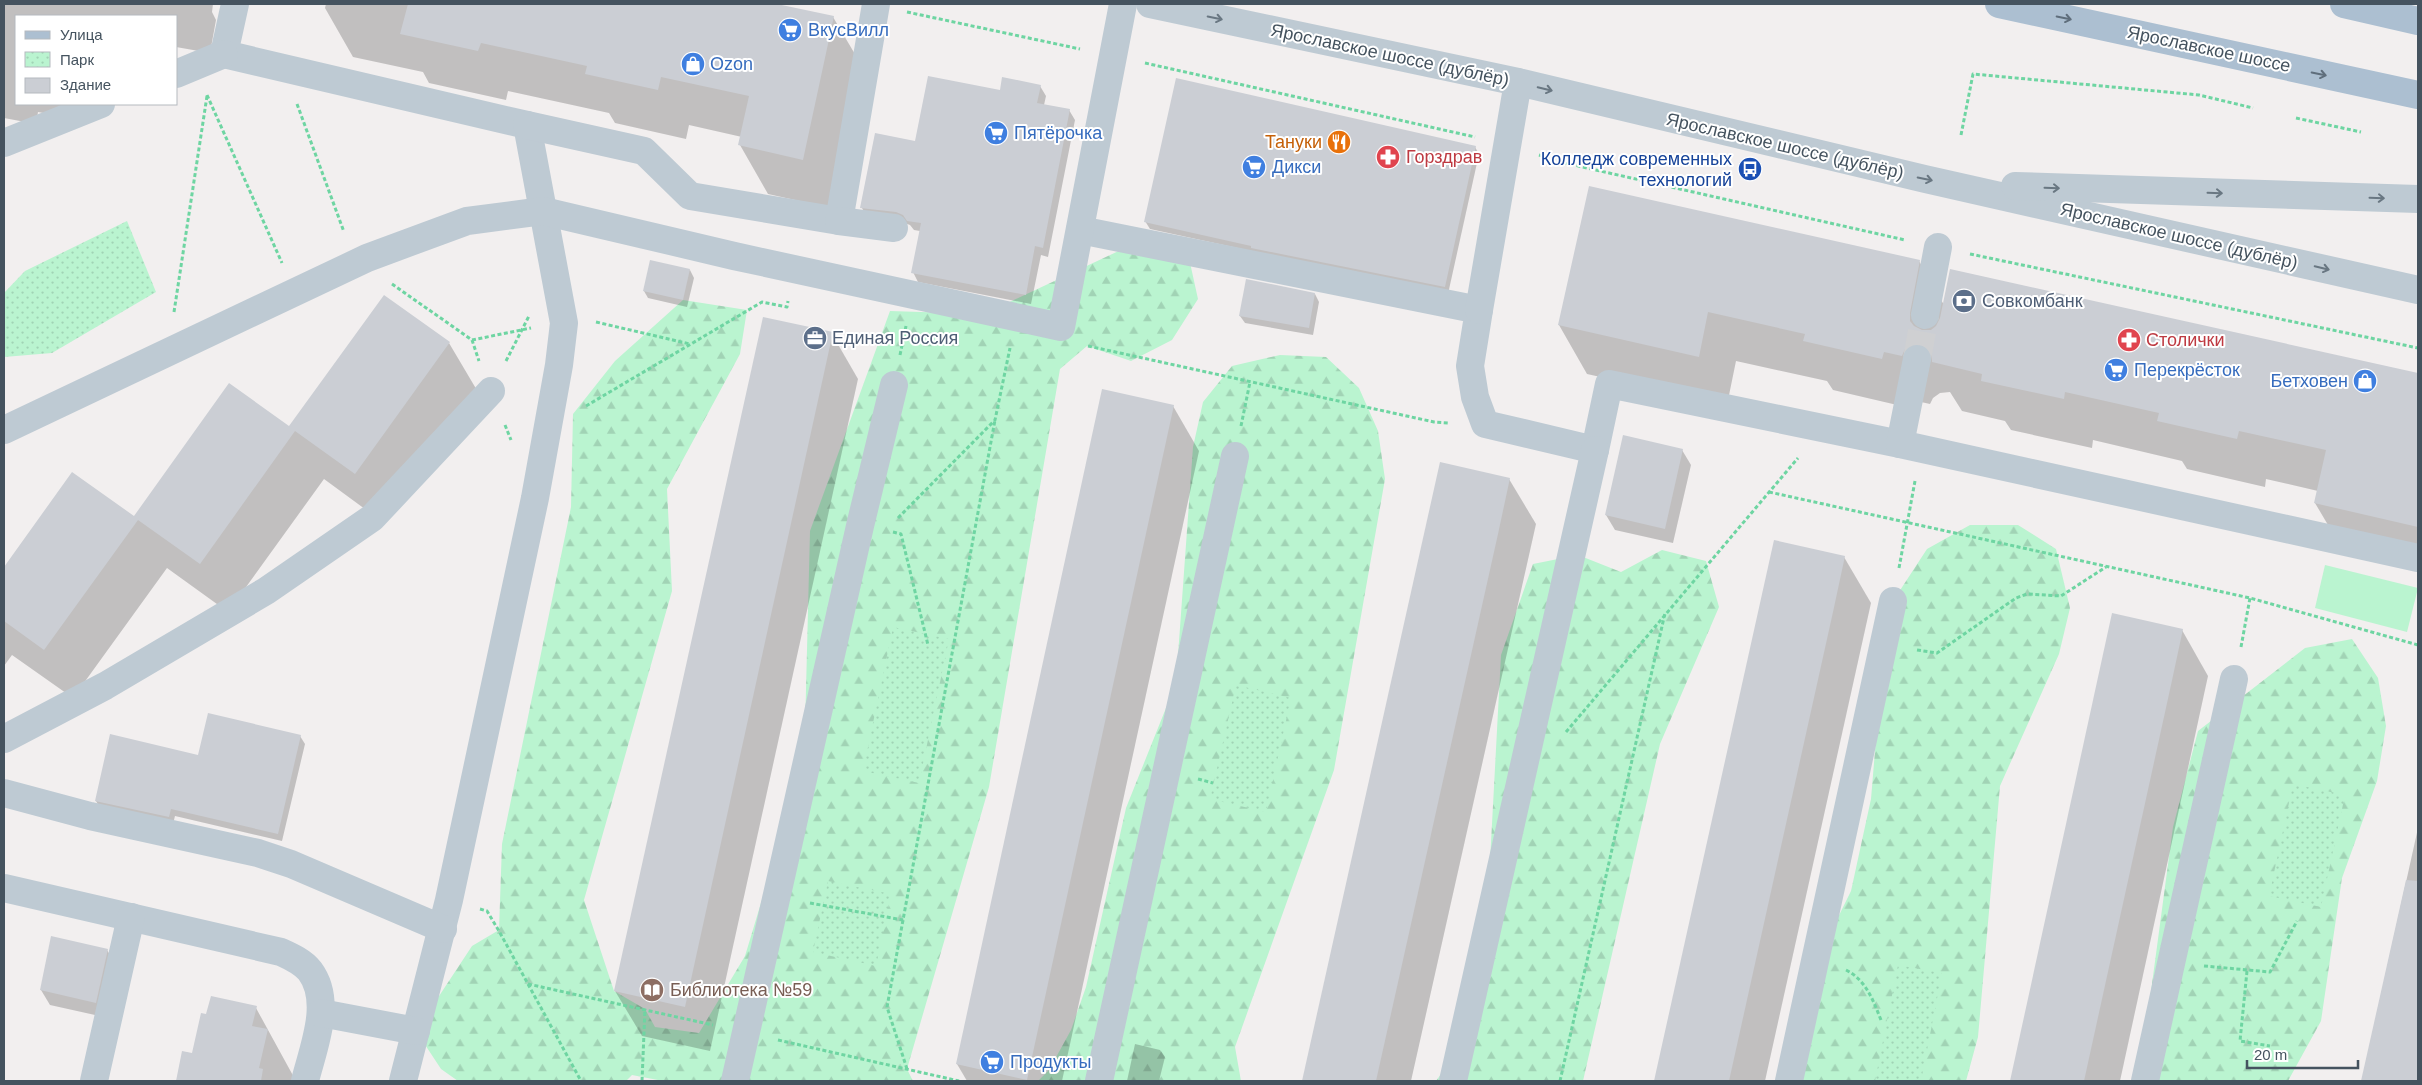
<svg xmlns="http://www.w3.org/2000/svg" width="2422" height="1085" font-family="Arial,sans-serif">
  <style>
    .forest { fill: url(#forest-firs) }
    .park { fill: url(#park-dots) }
    .pitch { fill: #baf4d0 }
    .shadow { fill: #0003 }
    .building { fill: #cbced4 }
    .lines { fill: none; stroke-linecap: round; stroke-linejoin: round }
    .minor-tunnel { stroke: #cfd0d2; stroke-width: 28; stroke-dasharray: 28 14; stroke-linecap: butt }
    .path { stroke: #6ed5a2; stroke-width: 3; stroke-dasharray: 4 2.5; stroke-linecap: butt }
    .minor { stroke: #becad3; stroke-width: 28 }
    .major { stroke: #acbfd1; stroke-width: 28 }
    .oneway { stroke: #697782 }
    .oneway2 { stroke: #5f6e7c }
    .labels { text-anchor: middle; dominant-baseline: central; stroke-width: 4; stroke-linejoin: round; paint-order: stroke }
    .shop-label { font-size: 18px; fill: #366cbe; stroke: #fff; text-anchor: start }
    .street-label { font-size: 18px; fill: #45535f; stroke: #fff }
    .food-label { font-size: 18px; fill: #c56008; stroke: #fff; text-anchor: end }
    .health-label { font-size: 18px; fill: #be3a42; stroke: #fff; text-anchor: start }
    .transit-label { font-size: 18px; fill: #164399; stroke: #fff; text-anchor: end }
    .service-label { font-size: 18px; fill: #4e5e75; stroke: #fff; text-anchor: start }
    .education-label { font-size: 18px; fill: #785e54; stroke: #fff; text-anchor: start }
  </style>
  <defs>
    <pattern id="forest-firs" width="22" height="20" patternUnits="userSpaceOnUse" patternTransform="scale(1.25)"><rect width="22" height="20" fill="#baf4d0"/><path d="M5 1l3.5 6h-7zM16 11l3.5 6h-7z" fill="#a1d3b5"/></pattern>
    <pattern id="park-dots" width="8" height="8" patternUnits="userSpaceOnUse" patternTransform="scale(1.25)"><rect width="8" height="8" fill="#baf4d0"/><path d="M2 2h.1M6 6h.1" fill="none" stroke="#a1d3b5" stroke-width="1.8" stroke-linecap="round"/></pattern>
  </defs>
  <rect width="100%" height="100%" fill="#f2efef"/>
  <g class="forest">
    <polygon points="1140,241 1187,249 1198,299 1172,340 1131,361 1087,346 1060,369 989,787 907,1069 913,1081 663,1081 632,1075 626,1081 458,1081 441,1069 416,1031 472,946 499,930 502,844 571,507 573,414 615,361 683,300 747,310 740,354 667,489 672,591 584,900 614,991 645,1009 655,1027 699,1033 745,956 799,777 805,729 810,531 890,311 984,314"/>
    <polygon points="1280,355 1326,357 1359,388 1378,431 1385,479 1334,770 1235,1047 1241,1081 1038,1081 1049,1070 1071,1030 1086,987 1126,808 1176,683 1193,447 1203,402 1232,366"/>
    <polygon points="1970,525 2018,525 2056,549 2070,608 2059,654 2000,786 1978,1037 1966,1081 1790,1081 1817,960 1851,891 1871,799 1884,643 1893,601 1927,549"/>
    <polygon points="1662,550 1706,561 1719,607 1660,744 1583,1081 1436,1081 1465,1040 1483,993 1501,655 1533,564 1578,555 1621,572"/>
    <polygon points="2352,639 2378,678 2386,726 2377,781 2342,878 2321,1021 2288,1081 2139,1081 2173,827 2198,731 2305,648"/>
  </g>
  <g class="park">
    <polygon points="127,221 156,292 52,353 4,357 4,293 25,271"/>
    <polygon points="893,627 949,639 919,783 863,771"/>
    <polygon points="1236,685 1291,698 1266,812 1210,799"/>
    <polygon points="2293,784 2345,795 2321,907 2269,896"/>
    <polygon points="828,881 891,894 876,966 813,952"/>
    <polygon points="1898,965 1942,973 1921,1081 1875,1081"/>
  </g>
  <polygon class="pitch" points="2325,565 2418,588 2407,632 2315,608"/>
  <g class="shadow">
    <polygon points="4,4 213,4 212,12 216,20 210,53 176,47 176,16 16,16 16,104 80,104 77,119 38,112 36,124 4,118"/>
    <polygon points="326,4 772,4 833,17 862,66 831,208 768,194 740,145 742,137 689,125 686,139 615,123 609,113 508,91 506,100 429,83 423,72 353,57 325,8"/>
    <polygon points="1040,86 1046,96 1044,105 1069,110 1075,120 1048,257 1041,255 1031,304 918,282 913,272 920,231 914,230 910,225 902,222 867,217 862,208 916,143 1001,92"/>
    <polygon points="1475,147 1479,154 1448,294 1150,229 1145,221"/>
    <polygon points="1590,187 1919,261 1944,305 1951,270 2418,374 2418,569 2344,552 2315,503 2318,491 2266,479 2265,487 2187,469 2182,461 2093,440 2092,448 2011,430 2005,421 1962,411 1950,392 1940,393 1933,398 1930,404 1912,400 1910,408 1833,390 1827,381 1736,361 1727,405 1587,374 1559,325"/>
    <polygon points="690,270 694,278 687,307 648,298 644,291"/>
    <polygon points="1315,294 1319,302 1313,335 1245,323 1240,316"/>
    <polygon points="832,334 858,379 710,1051 642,1036 615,991"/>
    <polygon points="449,343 478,392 384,523 324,479 228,612 167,568 73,698 12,655 4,666 4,569 72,474 134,518 289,428"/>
    <polygon points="1173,406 1199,451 1062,1081 967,1081 957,1064"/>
    <polygon points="1682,450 1691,465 1673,543 1615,530 1606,515"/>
    <polygon points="1441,463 1509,479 1536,524 1411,1081 1303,1081"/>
    <polygon points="1775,542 1844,557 1871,603 1765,1081 1655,1081"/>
    <polygon points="2113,615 2182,630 2208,676 2120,1081 2011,1081"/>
    <polygon points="300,736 305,744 282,841 175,816 173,824 100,808 96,801 199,756"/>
    <polygon points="2418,828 2418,1081 2362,1081"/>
    <polygon points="107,950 116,965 104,1017 50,1005 41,990"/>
    <polygon points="256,1008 296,1081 177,1081 184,1052 193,1054 207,1015"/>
    <polygon points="1135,1044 1160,1050 1165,1057 1159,1081 1127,1081"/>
  </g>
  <g class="building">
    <polygon points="408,4 777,4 834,16 803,160 738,145 749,96 661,77 658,90 585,74 587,66 481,43 478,51 400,34"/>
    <polygon points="928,76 1000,90 1002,77 1041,85 1037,103 1070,109 1043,248 1035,246 1026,295 911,273 921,223 907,221 903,215 896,212 860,208 875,133 915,141"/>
    <polygon points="1176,78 1476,146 1445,287 1251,248 1251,246 1144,222"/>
    <polygon points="1589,186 1920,260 1910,313 1910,321 1914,326 1922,330 1931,330 1936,326 1940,318 1950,269 2418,373 2418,527 2314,503 2326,450 2239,431 2237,439 2157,421 2159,413 2065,392 2064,399 1981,381 1982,374 1932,362 1932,354 1927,347 1921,344 1912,344 1905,349 1902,356 1884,352 1882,359 1803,341 1805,334 1708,312 1699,357 1558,325"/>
    <polygon points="650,260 690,269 683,300 643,291"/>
    <polygon points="1246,279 1315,293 1309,328 1239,316"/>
    <polygon points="384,295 450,342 355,474 295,431 200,564 138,520 44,650 4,621 4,567 72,472 134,516 229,383 289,426"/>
    <polygon points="763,317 833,332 685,1007 614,991"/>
    <polygon points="1102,389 1174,405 1027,1080 956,1064"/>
    <polygon points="1623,435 1683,449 1665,529 1605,515"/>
    <polygon points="1440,462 1510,478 1498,534 1376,1081 1302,1081"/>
    <polygon points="1774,540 1845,556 1833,612 1729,1081 1654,1081"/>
    <polygon points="2112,613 2183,629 2171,685 2084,1081 2010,1081"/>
    <polygon points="208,713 301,735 278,834 171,809 169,817 95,801 110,734 198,755"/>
    <polygon points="2406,880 2418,881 2418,1081 2361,1081"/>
    <polygon points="51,936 108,949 96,1003 40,990"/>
    <polygon points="211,996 257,1006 252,1026 268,1029 259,1068 263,1069 261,1081 176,1081 182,1051 192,1053 201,1013 206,1014"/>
  </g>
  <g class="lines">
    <polyline class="minor-tunnel" points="1917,359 1925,315"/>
    <g class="path">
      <polyline points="907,12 1080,49"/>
      <polyline points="1145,63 1475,137"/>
      <polyline points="207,95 282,263"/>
      <polyline points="297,104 344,232"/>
      <polyline points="2296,118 2361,132"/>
      <polyline points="1961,135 1973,74 2199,95 2253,108"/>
      <polyline points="1539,155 1565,163 1905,240"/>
      <polyline points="1970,254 2418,348"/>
      <polyline points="392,284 472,340 479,361"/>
      <polyline points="174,312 207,96"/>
      <polyline points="596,322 690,344"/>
      <polyline points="472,340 531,328"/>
      <polyline points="1088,346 1434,422 1448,423"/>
      <polyline points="900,355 906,326"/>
      <polyline points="506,361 529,316"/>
      <polyline points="586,406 762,302 787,307 788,301"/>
      <polyline points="505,425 511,440"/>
      <polyline points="1241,426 1250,382"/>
      <polyline points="1769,492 2250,598 2418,645"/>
      <polyline points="898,518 995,420 1010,348"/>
      <polyline points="893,532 901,534 928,645"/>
      <polyline points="1899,568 1915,481"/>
      <polyline points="2241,647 2250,598"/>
      <polyline points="1917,650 1937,653 2016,598 2027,594 2061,596 2106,567"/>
      <polyline points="1566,732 1798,458"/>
      <polyline points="1198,779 1213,783"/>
      <polyline points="810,903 903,920"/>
      <polyline points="480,909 487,911 499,931 581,1081"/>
      <polyline points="2204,966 2270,972 2297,921"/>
      <path d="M1846,970C1866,980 1873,1000 1881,1020"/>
      <polyline points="2247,971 2240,1041 2270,1046"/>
      <polyline points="528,984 713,1025"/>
      <polyline points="778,1040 959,1081"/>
      <polyline points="907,1069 887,1007 995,420"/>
      <polyline points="642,1081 645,1009"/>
      <polyline points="1560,1081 1665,613"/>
    </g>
    <g class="minor">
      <polyline points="235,4 224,54 527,125 564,323 559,365 535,498 449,900 403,1081"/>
      <polyline points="1150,4 1518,82 1925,179 2418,290"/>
      <polyline points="176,74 224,54"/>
      <polyline points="527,125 644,151 690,196 839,221 876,4"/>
      <polyline points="4,143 101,104"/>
      <polyline points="2015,186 2418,199"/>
      <polyline points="839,221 894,228"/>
      <polyline points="1080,230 1479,310 1470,366 1475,397 1485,424 1595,450 1609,384 1900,444"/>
      <polyline points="1479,310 1518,82"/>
      <polyline points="1925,315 1938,247"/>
      <polyline points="1917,359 1900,444 2418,558"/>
      <polyline points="4,430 367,258 467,221 543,211 734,256 1061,327 1123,4"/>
      <polyline points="4,739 105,686 266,591 372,518 491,391"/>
      <polyline points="4,793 90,816 258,853 291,864 443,929"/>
      <path d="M4,888L281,952C292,957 303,962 310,971C333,1002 313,1048 305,1081"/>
      <polyline points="321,1013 416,1031"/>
      <polyline points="94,1081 131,917"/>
      <polyline points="735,1081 860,526 894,385"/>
      <polyline points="1099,1081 1235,456"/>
      <polyline points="1453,1081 1595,450"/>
      <polyline points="1789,1081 1893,601"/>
      <polyline points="2145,1081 2234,679"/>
    </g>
    <g class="major">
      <polyline points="1999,4 2418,95"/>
      <polyline points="2344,4 2418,21"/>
    </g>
  </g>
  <defs><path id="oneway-shaft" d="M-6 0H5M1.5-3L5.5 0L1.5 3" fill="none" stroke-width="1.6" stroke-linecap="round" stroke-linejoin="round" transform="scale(1.25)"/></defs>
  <g class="oneway">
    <use href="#oneway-shaft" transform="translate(1215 18) rotate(12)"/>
    <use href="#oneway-shaft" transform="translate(1545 89) rotate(13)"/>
    <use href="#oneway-shaft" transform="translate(1925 179) rotate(12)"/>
    <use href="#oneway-shaft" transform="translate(2052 188) rotate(2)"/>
    <use href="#oneway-shaft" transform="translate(2215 193) rotate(2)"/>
    <use href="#oneway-shaft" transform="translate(2377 198) rotate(2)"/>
    <use href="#oneway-shaft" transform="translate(2322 268) rotate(13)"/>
  </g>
  <g class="oneway2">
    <use href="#oneway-shaft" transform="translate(2064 18) rotate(12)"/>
    <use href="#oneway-shaft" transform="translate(2319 74) rotate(12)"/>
  </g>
  <defs>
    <g id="supermarket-disc" transform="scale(1.25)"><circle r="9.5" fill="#3f7fe0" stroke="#fff"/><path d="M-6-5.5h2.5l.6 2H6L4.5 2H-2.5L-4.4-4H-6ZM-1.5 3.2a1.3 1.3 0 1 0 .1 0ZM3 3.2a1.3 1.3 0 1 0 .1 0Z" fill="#fff"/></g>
    <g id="shop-disc" transform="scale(1.25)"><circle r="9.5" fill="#3f7fe0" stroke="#fff"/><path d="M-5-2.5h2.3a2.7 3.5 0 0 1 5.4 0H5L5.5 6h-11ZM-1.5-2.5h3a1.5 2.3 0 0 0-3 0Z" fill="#fff"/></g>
    <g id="restaurant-disc" transform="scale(1.25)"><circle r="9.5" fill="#e8710a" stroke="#fff"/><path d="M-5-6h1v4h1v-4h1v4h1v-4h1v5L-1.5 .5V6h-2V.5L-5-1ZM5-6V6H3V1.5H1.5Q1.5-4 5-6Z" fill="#fff"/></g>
    <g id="pharmacy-disc" transform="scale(1.25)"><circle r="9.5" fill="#e0444e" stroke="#fff"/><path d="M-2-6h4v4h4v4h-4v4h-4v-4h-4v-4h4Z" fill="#fff"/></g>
    <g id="bus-disc" transform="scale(1.25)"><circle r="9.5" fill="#1a4fb4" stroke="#fff"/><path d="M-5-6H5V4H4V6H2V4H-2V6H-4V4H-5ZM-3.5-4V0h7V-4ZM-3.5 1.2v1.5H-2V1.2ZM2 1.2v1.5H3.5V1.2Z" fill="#fff"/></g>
    <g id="bank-disc" transform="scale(1.25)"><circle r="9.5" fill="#5c6f8a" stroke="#fff"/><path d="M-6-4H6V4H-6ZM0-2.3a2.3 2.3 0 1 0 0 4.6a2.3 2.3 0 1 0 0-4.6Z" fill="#fff"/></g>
    <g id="office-disc" transform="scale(1.25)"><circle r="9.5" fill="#5c6f8a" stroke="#fff"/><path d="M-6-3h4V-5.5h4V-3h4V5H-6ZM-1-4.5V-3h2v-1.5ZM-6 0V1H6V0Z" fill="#fff"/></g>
    <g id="library-disc" transform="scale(1.25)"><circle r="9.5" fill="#8d6e63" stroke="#fff"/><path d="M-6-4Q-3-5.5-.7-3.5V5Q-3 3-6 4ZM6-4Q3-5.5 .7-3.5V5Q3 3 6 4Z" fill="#fff"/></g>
  </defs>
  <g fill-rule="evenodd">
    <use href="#supermarket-disc" x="790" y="30"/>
    <use href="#shop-disc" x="693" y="64"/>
    <use href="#supermarket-disc" x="996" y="133"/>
    <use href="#restaurant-disc" x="1339" y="142"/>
    <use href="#pharmacy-disc" x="1388" y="157"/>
    <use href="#supermarket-disc" x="1254" y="167"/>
    <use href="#bus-disc" x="1750" y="169"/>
    <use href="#bank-disc" x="1964" y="301"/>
    <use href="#office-disc" x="815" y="338"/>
    <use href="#pharmacy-disc" x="2129" y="340"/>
    <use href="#supermarket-disc" x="2116" y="370"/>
    <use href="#shop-disc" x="2365" y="381"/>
    <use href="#library-disc" x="652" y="990"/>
    <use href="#supermarket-disc" x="992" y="1062"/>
  </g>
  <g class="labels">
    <g class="shop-label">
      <text x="808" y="30">ВкусВилл</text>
      <text x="710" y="64">Ozon</text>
      <text x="1014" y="133">Пятёрочка</text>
      <text x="1272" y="167">Дикси</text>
      <text x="2134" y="370">Перекрёсток</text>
      <text x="2348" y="381" text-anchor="end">Бетховен</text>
      <text x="1010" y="1062">Продукты</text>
    </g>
    <g class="street-label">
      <text transform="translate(2209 49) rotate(12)">Ярославское шоссе</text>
      <text transform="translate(1390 55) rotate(12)">Ярославское шоссе (дублёр)</text>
      <text transform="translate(1785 146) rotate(13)">Ярославское шоссе (дублёр)</text>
      <text transform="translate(2179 236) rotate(13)">Ярославское шоссе (дублёр)</text>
    </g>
    <g class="food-label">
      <text x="1322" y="142">Тануки</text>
    </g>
    <g class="health-label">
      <text x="1406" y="157">Горздрав</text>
      <text x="2146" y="340">Столички</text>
    </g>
    <g class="transit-label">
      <text x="1732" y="159">Колледж современных<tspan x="1732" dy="21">технологий</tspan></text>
    </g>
    <g class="service-label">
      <text x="1982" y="301">Совкомбанк</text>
      <text x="832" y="338">Единая Россия</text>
    </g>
    <g class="education-label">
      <text x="670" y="990">Библиотека №59</text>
    </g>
  </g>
  <rect width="2422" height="1085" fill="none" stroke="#45535f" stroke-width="10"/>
  <rect x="15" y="15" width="162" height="90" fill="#ffffff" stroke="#b5babf"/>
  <rect x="25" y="31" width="25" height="8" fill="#acbfd1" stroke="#b5babf"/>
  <text x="60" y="40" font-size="15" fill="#45535f">Улица</text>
  <rect x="25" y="52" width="25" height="15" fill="url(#park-dots)" stroke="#b5babf"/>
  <text x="60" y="65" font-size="15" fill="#45535f">Парк</text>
  <rect x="25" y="78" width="25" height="15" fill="#cbced4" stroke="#b5babf"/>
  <text x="60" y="90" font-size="15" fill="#45535f">Здание</text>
  <path d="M2247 1060v8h111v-8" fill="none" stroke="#45535f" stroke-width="2.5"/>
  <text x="2254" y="1060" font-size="15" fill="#45535f" stroke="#ffffff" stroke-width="4" paint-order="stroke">20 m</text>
</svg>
